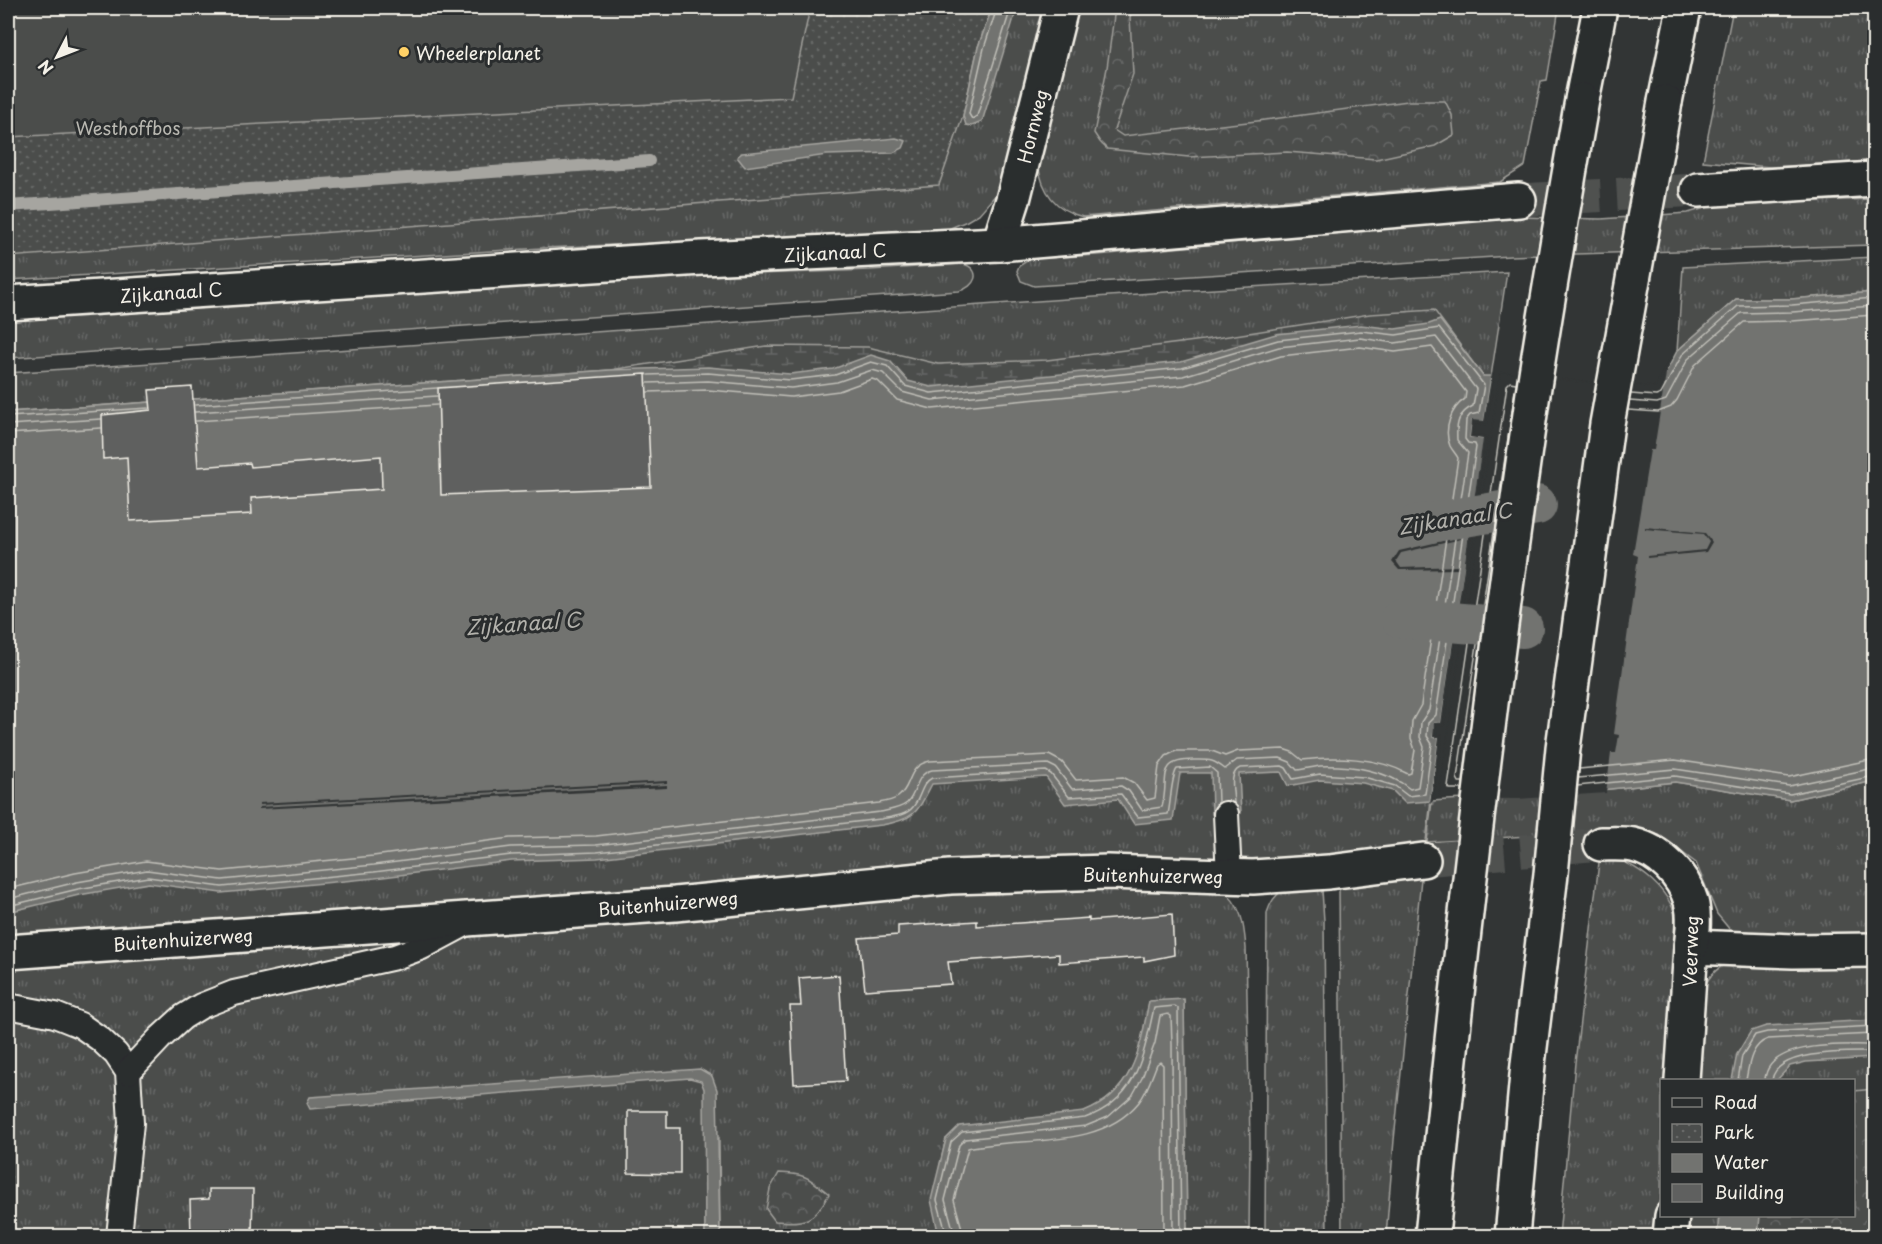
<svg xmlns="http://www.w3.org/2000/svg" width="1882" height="1244" font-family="'Playpen Sans',sans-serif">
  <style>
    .grass { fill: url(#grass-tufts); stroke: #a09f9a; stroke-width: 1.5 }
    .forest { fill: url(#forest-crowns); stroke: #a09f9a; stroke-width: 1.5 }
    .wetland { fill: url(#wetland-marsh); stroke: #a09f9a; stroke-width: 1.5 }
    .park { fill: url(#park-dots); stroke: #a09f9a; stroke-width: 1.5 }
    .garden { fill: #4b4d4c; stroke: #a09f9a; stroke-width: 1.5 }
    .water { fill: #727370; stroke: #a6a5a0; stroke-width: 1.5 }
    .pier { fill: #323535 }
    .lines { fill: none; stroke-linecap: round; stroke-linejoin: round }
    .shore { stroke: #c0bfb8; stroke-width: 1.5 }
    .stream { stroke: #a6a5a0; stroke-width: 12 }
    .canal { stroke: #727370; stroke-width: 40 }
    .building { fill: #5f605f; stroke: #f4f1e8; stroke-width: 1.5 }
    .secondary-tunnel { stroke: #4f5150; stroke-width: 33; stroke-dasharray: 33 16; stroke-linecap: butt }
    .lane-casing { stroke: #f4f1e8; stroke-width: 28 }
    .street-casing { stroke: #f4f1e8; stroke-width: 38 }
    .secondary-casing { stroke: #f4f1e8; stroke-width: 38 }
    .highway-casing { stroke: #f4f1e8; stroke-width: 38 }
    .lane { stroke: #2a2d2e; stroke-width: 24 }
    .street { stroke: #2a2d2e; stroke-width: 33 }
    .secondary { stroke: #2a2d2e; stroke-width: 33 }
    .highway { stroke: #2a2d2e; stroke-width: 33 }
    .highway-bridge-casing { stroke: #f4f1e8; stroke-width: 38; stroke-linecap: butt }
    .highway-bridge { stroke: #2a2d2e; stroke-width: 33 }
    .poi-dot { fill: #ffd166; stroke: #2a2d2e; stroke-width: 2 }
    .labels { text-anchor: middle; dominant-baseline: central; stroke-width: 6; stroke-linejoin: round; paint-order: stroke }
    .poi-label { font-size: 18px; fill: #f4f1e8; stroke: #2a2d2e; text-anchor: start }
    .street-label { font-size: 18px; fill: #f4f1e8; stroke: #2a2d2e }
    .park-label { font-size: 18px; fill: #b9b8b1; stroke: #2a2d2e }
    .water-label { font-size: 20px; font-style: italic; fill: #b3b2ac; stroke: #2a2d2e }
  </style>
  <defs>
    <pattern id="grass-tufts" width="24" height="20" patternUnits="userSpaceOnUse" patternTransform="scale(1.5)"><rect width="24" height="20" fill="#4b4d4c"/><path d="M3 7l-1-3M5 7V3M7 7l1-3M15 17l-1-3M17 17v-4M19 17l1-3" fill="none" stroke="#666766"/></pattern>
    <pattern id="forest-crowns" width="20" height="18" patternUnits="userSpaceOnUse" patternTransform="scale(1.5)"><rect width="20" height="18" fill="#4b4d4c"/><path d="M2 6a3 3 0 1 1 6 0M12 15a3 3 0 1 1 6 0" fill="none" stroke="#666766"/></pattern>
    <pattern id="wetland-marsh" width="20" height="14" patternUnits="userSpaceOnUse" patternTransform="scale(1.5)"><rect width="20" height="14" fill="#4b4d4c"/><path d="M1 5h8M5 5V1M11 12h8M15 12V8" fill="none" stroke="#666766"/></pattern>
    <pattern id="park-dots" width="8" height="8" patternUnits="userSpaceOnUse" patternTransform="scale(1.5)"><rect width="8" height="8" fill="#4b4d4c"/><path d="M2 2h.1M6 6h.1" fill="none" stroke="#666766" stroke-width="1.8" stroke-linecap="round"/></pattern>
  </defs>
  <rect width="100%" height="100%" fill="#323535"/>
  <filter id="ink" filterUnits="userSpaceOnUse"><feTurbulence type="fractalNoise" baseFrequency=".0167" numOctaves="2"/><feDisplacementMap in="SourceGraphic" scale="12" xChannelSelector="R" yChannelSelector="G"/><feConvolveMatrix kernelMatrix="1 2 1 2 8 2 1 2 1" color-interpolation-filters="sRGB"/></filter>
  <g filter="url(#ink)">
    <g class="grass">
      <polygon points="8,8 1046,8 999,191 979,214 967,221 948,229 930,231 543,248 8,280"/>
      <path d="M1077,8H1559L1547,80L1541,81L1525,166L1500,182L1083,217C1055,210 1042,192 1038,164L1062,57Z"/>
      <polygon points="1733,8 1874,8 1874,158 1870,161 1770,167 1703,161"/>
      <polygon points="1874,199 1874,245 1510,256 1034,286 1021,281 1017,271 1019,266 1030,259 1097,255 1516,217 1601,219 1688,213 1719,204"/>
      <polygon points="1874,257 1874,292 1791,299 1736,299 1677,351 1683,267"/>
      <path d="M964,264C983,271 975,287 959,291L8,358V315L525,282L870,270Z"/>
      <polygon points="1507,272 1484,422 1473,420 1470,437 1484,439 1441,724 1435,723 1433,737 1439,737 1425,849 1245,862 1240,856 1237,813 1217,815 1215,862 8,940 8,373 1181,291"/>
      <polygon points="1874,781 1874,937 1747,937 1731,931 1717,914 1696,863 1659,835 1631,830 1427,842 1432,801 1601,790 1675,782 1790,800"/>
      <path d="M1600,854C1639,863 1674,890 1680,933C1683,951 1678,974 1677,993C1675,1022 1673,1051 1672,1080H1662L1661,1236H1559L1575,1063Z"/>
      <polygon points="1422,869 1394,1140 1386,1236 1342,1236 1339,885"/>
      <path d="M1320,885L1322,890L1324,921L1327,1236H1265L1267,913C1276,884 1293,888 1320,885Z"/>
      <path d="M1020,887L1221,889C1242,904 1244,924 1246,948L1250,1142L1249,1236H1187L1184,1000L1149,1002C1140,1050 1134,1092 1085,1112L946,1139L940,1165L937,1227L942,1236H720L719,1138L705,1150V1236H8V962Z"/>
      <path d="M1734,959L1874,960V1236H1679L1681,1216H1854V1080H1691L1704,988C1710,973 1719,967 1734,959Z"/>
    </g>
    <g class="forest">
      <polygon points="1115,8 1134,8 1130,17 1133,74 1114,130 1123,136 1257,121 1408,101 1445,101 1452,115 1454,135 1435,146 1376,159 1287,152 1189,157 1107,149 1100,142 1094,133 1107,68"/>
      <polygon points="1874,1089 1874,1236 1743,1236 1746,1216 1854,1216 1854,1091"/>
      <path d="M779,1173C806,1174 808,1177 829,1194C814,1221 806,1224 775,1221L766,1209L770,1189Z"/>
    </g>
    <polygon class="wetland" points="1434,310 1483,376 963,396 853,374 8,412 610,370 766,346 868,347 938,364 1047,360 1203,340 1370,314"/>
    <polygon class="park" points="8,8 992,8 978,47 963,116 939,185 8,257"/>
    <polygon class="garden" points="8,8 810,8 791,97 8,137"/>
    <g class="water">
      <polygon points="992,8 1017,8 982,122 972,126 966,125 963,116 978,47"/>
      <polygon points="896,138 906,141 903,148 893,153 827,155 745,167 737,157 742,153"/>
      <polygon points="1874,292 1874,781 1790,800 1675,782 1601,790 1472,589 1657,390 1677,351 1736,299 1791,299"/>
      <path d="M1440,320L1483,376H1491L1484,422L1472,421L1470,437L1484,439L1441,724L1435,723L1433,737H1439L1430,801L1405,803L1393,791L1363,783L1320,780L1288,786L1281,772L1239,774L1241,813L1212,814L1211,773H1180L1173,820L1134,824L1118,799L1065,804L1046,777L932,784C917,812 916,819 882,825L597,858L512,861L375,878L221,893L149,883L79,895L8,912V412L610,370L708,367L790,374L833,369L871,355L890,361L908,381L931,387L1181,362L1276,334L1361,325L1395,329L1429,324Z"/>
      <path d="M1184,999L1187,1236H942L937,1227L931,1200L946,1139L959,1126L1084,1112C1134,1092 1140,1049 1149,1001Z"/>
      <polygon points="1874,1020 1874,1058 1806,1062 1790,1066 1777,1080 1732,1080 1737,1054 1751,1031 1766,1026"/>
      <polygon points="700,1069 712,1076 717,1090 720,1236 705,1236 704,1089 701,1081 690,1078 310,1109 307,1103 310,1097"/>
      <polygon points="1719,1216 1760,1216 1758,1236 1717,1236"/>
    </g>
    <g class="pier">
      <polygon points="1668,361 1654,450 1650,450 1633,554 1638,556 1614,734 1619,735 1616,753 1611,753 1606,793 1517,799 1439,798 1500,374 1503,372 1574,381 1655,387"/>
      <polygon points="1492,373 1494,376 1487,423 1484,425 1475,424 1473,435 1484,436 1487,439 1444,724 1442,726 1437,726 1436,734 1441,734 1442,737 1433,801 1430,804 1439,737 1433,737 1434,723 1441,723 1483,439 1470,437 1472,420 1484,421"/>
      <polygon points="1645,527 1705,533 1712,542 1706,552 1647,558 1647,556 1705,550 1709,542 1703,534 1645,529"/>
      <polygon points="1460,537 1460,539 1457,540 1401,553 1396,561 1401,568 1458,566 1459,569 1399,570 1392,562 1399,551"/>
      <polygon points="667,781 667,783 259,805 259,803"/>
      <polygon points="667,785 667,788 259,809 259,807"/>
    </g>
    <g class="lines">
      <g class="shore">
        <polyline points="997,8 984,48 969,114 972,119 977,116 1011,8"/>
        <path d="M648,375L708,373L790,380L835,375L871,362L887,366L905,386L931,393L1182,368L1278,340L1361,331L1396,335L1439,328L1484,385L1479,413L1470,415L1466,420L1465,439L1468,443L1475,444L1476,447L1436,715L1428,723L1427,736L1432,744L1425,794L1408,796L1395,786L1364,777L1320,774L1293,779L1286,768L1282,766L1240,768C1228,773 1234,792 1234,804"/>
        <polyline points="1631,394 1656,396 1661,394 1682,355 1738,306 1792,305 1874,298"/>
        <polyline points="1629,401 1657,403 1666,400 1688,359 1741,313 1792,312 1874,306"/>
        <polyline points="195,405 437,388"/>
        <polyline points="1628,410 1658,412 1671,407 1677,400 1695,365 1744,322 1792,321 1874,315"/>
        <polyline points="195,412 437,396"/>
        <polyline points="8,417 149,408"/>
        <polyline points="196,421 437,405"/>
        <polyline points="8,425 101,419"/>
        <polyline points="8,434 101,428"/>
        <polyline points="1579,769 1675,760 1789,777 1874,759"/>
        <polyline points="1578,778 1675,769 1789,786 1874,768"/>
        <polyline points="1463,782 1459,782 1457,778 1515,391"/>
        <polyline points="1577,786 1675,776 1790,794 1874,776"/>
        <polyline points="1462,789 1450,789 1448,786 1507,385 1510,382 1516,383"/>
        <path d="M8,889L75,873L146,861L222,871L373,856L510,838L596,836L879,803C885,802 892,801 898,797C913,786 906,766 930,761L1049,755L1062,762L1076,780L1123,777L1134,783L1147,800L1155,798L1159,766L1166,756L1176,751H1212L1225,756L1238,751L1283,749L1292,752L1302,760C1335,756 1378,757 1408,774L1411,773L1415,750L1411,738L1412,721L1421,705L1458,458C1456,454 1452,450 1450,446C1443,429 1451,408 1465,399L1466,392L1432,347L1395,352L1360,347L1281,356L1185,385L932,409L897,400L878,381L872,379L839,391L791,397L708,390L648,392"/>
        <path d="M8,899L77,882L147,870L222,880L374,865L511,847L596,845L880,812C889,810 900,809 907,803C918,792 915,774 932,770L1048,764L1056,768L1072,789L1121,786L1129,791L1142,810L1162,807C1170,778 1155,760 1194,760C1210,760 1212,759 1225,769L1237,760L1280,758L1290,762L1297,770C1305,769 1313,767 1320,766C1350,765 1387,770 1410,789L1418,787L1424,747L1420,737L1421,722L1429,710L1468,453L1457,440C1456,424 1458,413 1473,406L1476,389L1436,337L1395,343L1360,338L1279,347L1183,376L932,400L902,392L883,373L872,370L837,382L791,388L708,381L648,383"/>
        <path d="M8,906L78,889L148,877L222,887L374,872L511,855L597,852L881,819C891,817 906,816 913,807C921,798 921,783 932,778L1046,771L1051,774L1069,797L1121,794L1138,817L1168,814C1171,802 1171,777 1177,769L1210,767L1217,773L1218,803"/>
        <polyline points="1738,1080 1742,1056 1755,1035 1767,1032 1874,1026"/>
        <path d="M1746,1080C1749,1064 1751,1045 1768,1039L1874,1034"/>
        <path d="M1765,1080C1767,1040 1846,1045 1874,1045"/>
        <path d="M1772,1080C1776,1049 1851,1052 1874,1052"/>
        <path d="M947,1236L937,1200L951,1142L962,1132L1085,1118C1138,1099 1143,1056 1154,1008L1175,1006L1178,1008L1181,1236"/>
        <polyline points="955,1236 945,1200 959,1145 965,1139 1086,1126 1108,1117 1132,1096 1142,1078 1155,1043 1160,1016 1168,1014 1171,1016 1172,1044 1173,1236"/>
        <path d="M964,1236L954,1200L968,1148C1024,1136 1099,1151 1139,1102C1148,1091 1152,1076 1157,1064L1160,1062L1163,1065L1164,1236"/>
      </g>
      <polyline class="stream" points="8,206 649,161"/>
      <g class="canal">
        <polyline points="1416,525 1537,505"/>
        <polyline points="1401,618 1523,628"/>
      </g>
    </g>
    <g class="building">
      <polygon points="646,374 651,487 441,495 438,388"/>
      <polygon points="192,387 198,467 250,463 251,467 381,456 382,489 251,498 252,514 130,521 127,457 103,459 102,415 151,410 149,390"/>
      <polygon points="1172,914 1174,955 1144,961 1144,957 1059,963 1059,954 948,962 951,984 865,990 859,938 898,935 898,926 977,921 977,926 1089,918 1089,921"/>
      <polygon points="839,975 846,1081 794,1084 790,1006 801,1006 799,978"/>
      <polygon points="628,1111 667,1111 667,1128 680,1128 680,1174 628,1173"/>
      <polygon points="209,1189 253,1189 252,1236 191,1236 190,1200 209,1199"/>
    </g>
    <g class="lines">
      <g class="secondary-tunnel">
        <polyline points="1519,200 1698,190"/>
        <polyline points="1423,860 1601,844"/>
      </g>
      <g class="lane-casing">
        <g id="lane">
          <polyline points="1226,814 1229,877"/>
          <polyline points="8,1006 55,1015 80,1025 100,1039 116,1054 128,1072 131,1123 119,1236"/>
          <polyline points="128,1072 160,1038 183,1017 201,1006 234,993 395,957 422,947 467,923"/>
        </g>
      </g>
      <g class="street-casing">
        <g id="street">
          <polyline points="1682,1080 1691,947 1793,951 1874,950"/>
          <polyline points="1670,1236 1672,1216"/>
        </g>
      </g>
      <g class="secondary-casing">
        <g id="secondary">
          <polyline points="1698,190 1874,179"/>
          <polyline points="999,244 1013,200 1061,8"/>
          <polyline points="8,303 702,258 999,244 1519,200"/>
          <path d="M1601,844C1611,844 1622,843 1633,845C1660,851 1683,875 1691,901C1695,916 1693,932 1691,947"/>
          <polyline points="8,952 675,904 950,877 1108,872 1253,877 1329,872 1423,860"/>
        </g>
      </g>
      <g class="highway-casing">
        <g id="highway">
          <polyline points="1582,100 1600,8"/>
          <polyline points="1665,102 1684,8"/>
        </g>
      </g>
      <use href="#lane" class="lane"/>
      <use href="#street" class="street"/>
      <use href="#secondary" class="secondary"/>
      <use href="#highway" class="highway"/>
      <g class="highway-bridge-casing">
        <g id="highway-bridge">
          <path d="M1432,1236C1459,959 1491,683 1531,407C1546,305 1564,203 1582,100"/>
          <polyline points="1512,1236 1528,1064 1551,874 1563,748 1607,424 1665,102"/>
        </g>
      </g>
      <use href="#highway-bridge" class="highway-bridge"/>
    </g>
  </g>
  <circle class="poi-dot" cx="404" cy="52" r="6"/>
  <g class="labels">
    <g class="poi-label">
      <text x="416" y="52">Wheelerplanet</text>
    </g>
    <g class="street-label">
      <text transform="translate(1032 126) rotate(-76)">Hornweg</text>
      <text transform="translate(835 252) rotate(-3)">Zijkanaal C</text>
      <text transform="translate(171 292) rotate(-4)">Zijkanaal C</text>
      <text transform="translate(1153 875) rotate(1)">Buitenhuizerweg</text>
      <text transform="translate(668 903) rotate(-5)">Buitenhuizerweg</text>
      <text transform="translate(183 939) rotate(-4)">Buitenhuizerweg</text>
      <text transform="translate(1690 951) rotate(-88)">Veerweg</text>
    </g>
    <g class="park-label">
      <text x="128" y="127">Westhoffbos</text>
    </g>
    <g class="water-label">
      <text transform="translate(1455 518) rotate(-9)">Zijkanaal C</text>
      <text transform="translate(523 623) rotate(-4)">Zijkanaal C</text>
    </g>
  </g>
  <rect width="1882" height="1244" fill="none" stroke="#2a2d2e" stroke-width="30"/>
  <rect x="15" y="15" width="1852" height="1214" fill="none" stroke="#f4f1e8" stroke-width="2" filter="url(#ink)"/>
  <rect x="1660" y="1079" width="195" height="138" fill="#2a2d2e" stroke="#7b7b78" stroke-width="1.5"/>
  <rect x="1672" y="1098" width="30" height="9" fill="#2a2d2e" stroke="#7b7b78" stroke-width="1.5"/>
  <text x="1714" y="1109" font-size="18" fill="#f4f1e8">Road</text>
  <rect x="1672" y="1124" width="30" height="18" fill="url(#park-dots)" stroke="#7b7b78" stroke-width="1.5"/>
  <text x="1714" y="1139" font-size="18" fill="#f4f1e8">Park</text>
  <rect x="1672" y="1154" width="30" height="18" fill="#727370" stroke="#7b7b78" stroke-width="1.5"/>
  <text x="1714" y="1169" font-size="18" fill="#f4f1e8">Water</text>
  <rect x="1672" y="1184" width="30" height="18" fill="#5f605f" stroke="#7b7b78" stroke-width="1.5"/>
  <text x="1714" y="1199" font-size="18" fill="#f4f1e8">Building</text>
  <g transform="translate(57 57) rotate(228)" stroke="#2a2d2e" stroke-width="4.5" paint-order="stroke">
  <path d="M0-4.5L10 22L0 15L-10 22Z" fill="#f4f1e8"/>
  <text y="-9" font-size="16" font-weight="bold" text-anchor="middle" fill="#f4f1e8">N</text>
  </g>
</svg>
